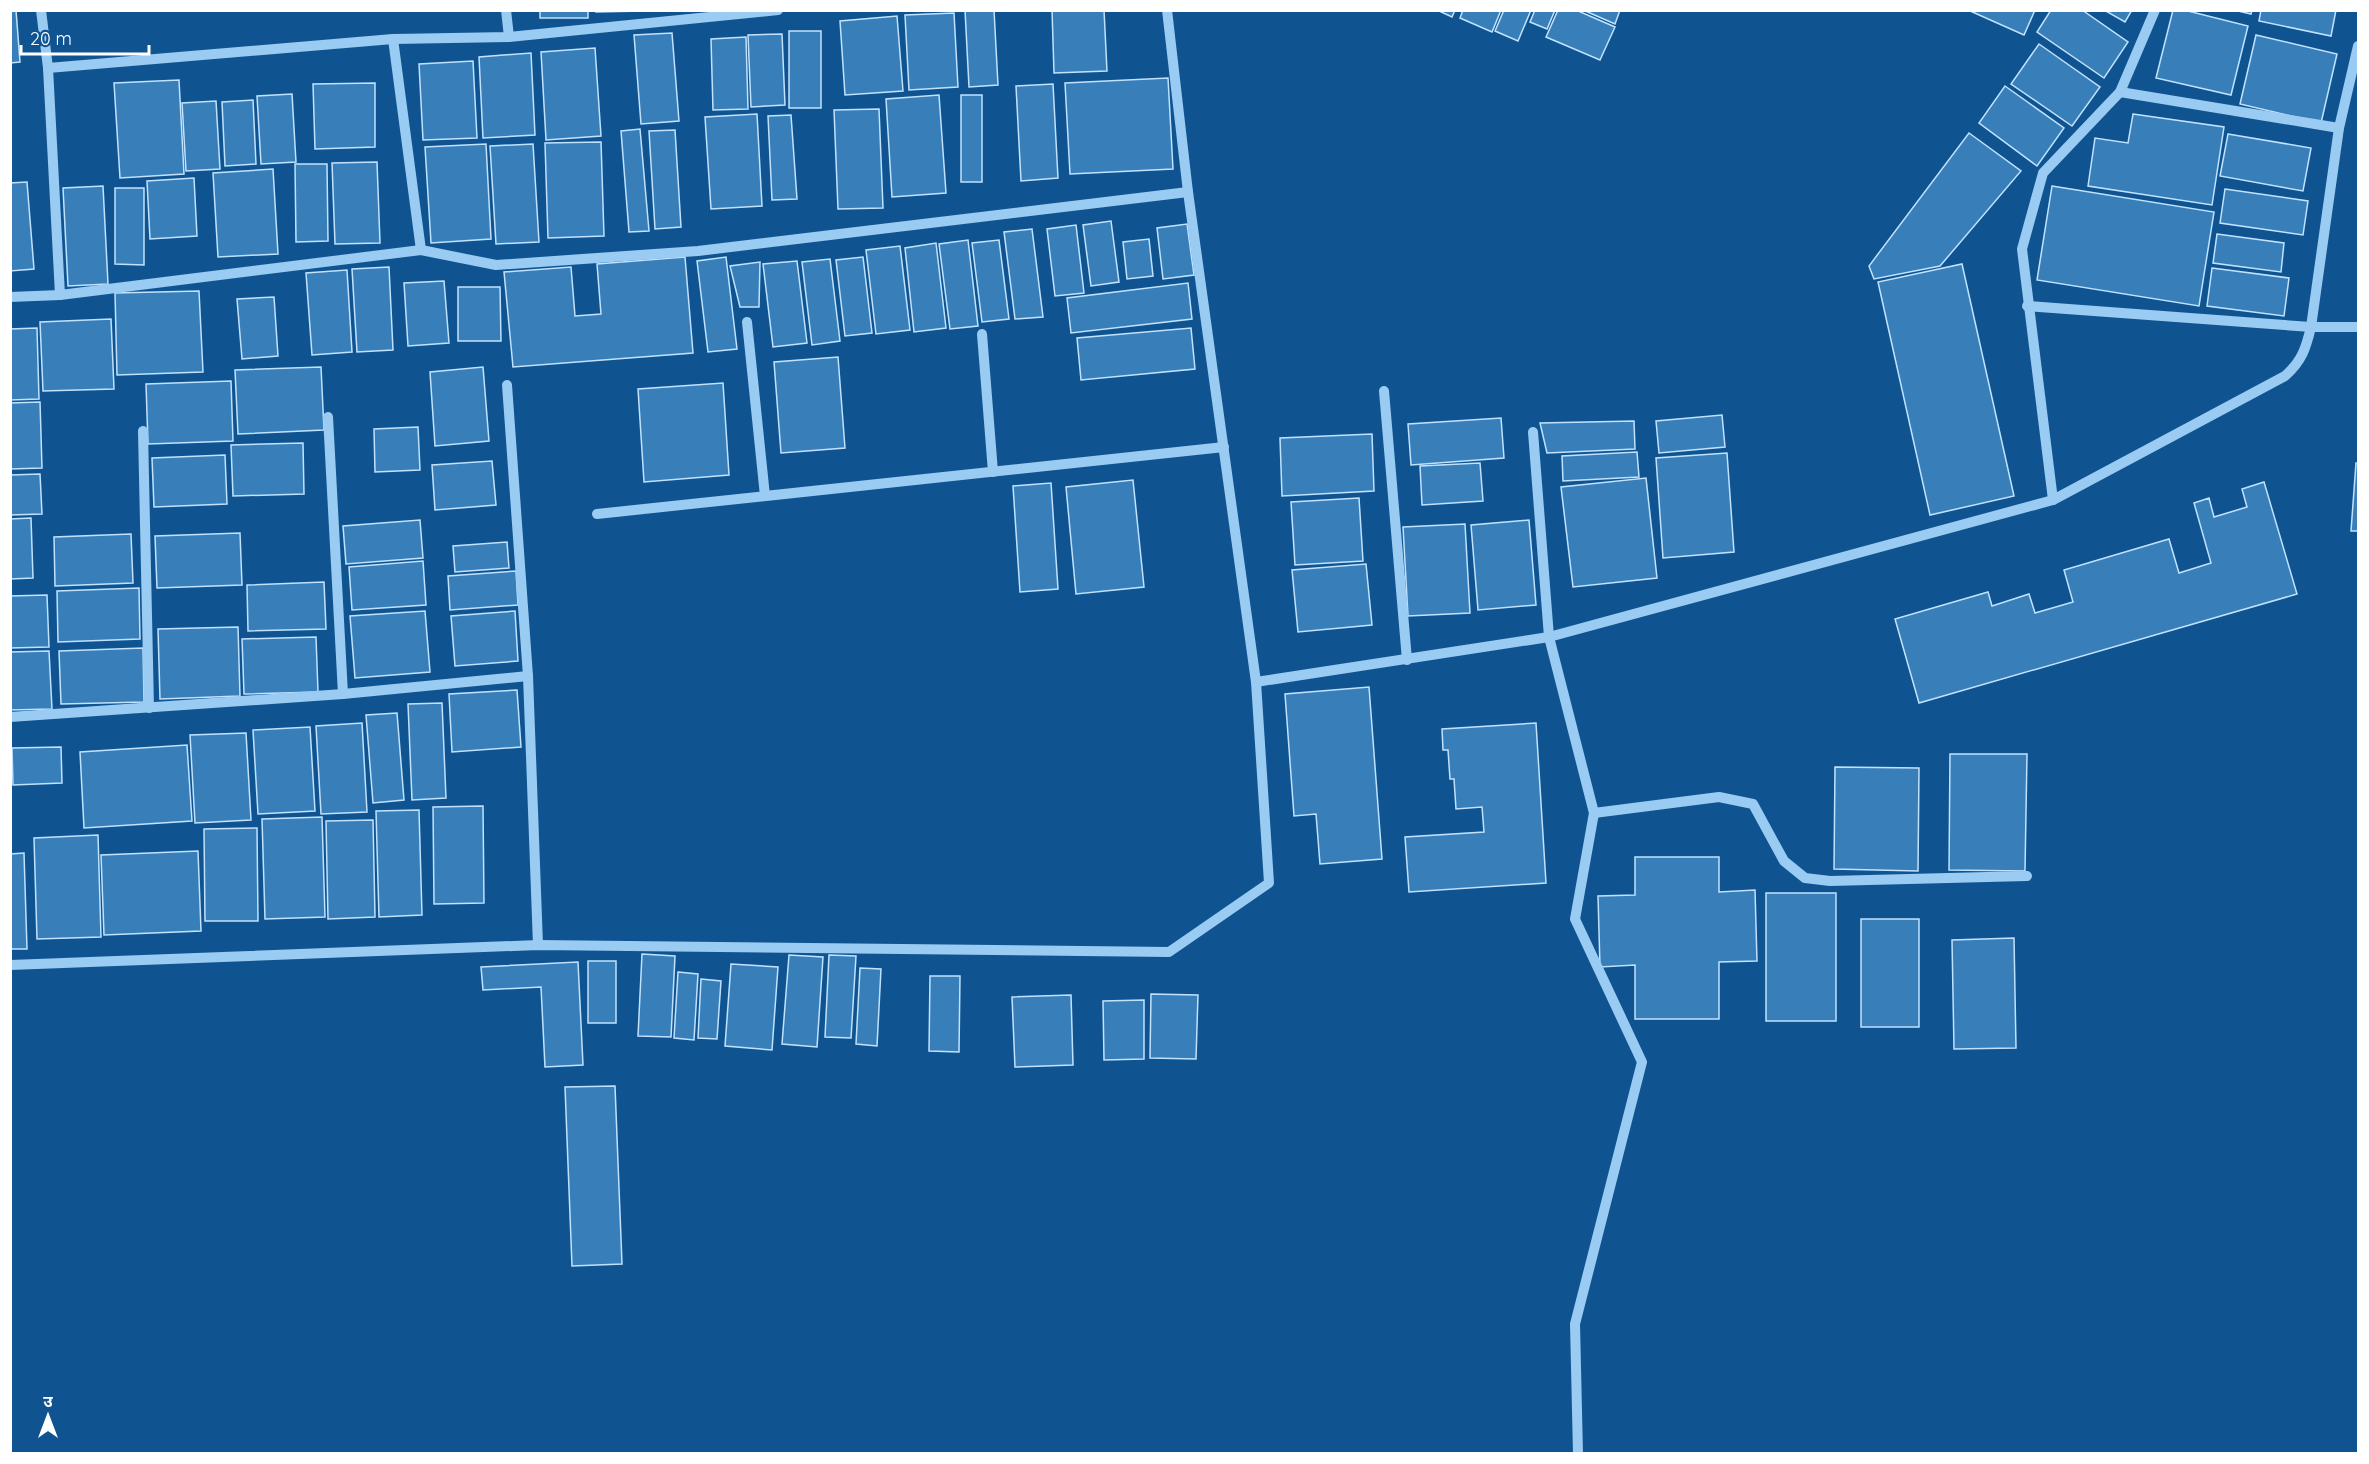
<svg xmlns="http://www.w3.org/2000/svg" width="2369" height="1464" font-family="Quicksand,'Noto Sans Devanagari',sans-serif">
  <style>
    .building { fill: #387fb9; stroke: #c1e2fe; stroke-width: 1.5 }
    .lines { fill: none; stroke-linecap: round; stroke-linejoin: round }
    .minor { stroke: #9acbf3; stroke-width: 10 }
  </style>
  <rect width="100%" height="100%" fill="#0f5490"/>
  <g class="building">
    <polygon points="10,10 16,10 20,62 10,63"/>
    <rect x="540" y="10" width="48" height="8"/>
    <polygon points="596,10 642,10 642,11 596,12"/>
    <polygon points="965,10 994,10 998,85 969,87"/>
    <polygon points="1052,10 1104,10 1107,71 1054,73"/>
    <polygon points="1437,10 1455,10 1452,17"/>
    <polygon points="1463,10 1501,10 1492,32 1460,18"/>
    <polygon points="1504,10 1531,10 1518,41 1495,31"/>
    <polygon points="1535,10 1555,10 1547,29 1530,22"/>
    <polygon points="1558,10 1576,10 1615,27 1600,60 1546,37"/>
    <polygon points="1583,10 1620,10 1615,24"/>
    <polygon points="1968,10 2035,10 2024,35"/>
    <polygon points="2051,10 2082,10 2128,42 2104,78 2037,32"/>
    <polygon points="2104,10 2132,10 2125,22"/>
    <polygon points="2173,10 2184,10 2248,26 2231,95 2156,78"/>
    <polygon points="2234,10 2252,10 2251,14"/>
    <polygon points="2261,10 2336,10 2331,36 2259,21"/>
    <polygon points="954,13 958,87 909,90 905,15"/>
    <polygon points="897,16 903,91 845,95 840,21"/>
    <rect x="789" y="31" width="32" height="77"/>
    <polygon points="672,33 679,121 641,124 634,35"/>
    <polygon points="782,34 785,105 751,107 748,35"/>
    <polygon points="2256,35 2337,54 2321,123 2240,104"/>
    <polygon points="746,37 748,109 713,110 711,39"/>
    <polygon points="2039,44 2100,87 2072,126 2011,84"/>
    <polygon points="595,48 601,136 546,140 541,52"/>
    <polygon points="531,53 535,135 483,138 479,57"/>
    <polygon points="473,61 477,138 423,140 419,64"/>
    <polygon points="1168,78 1173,169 1070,174 1065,83"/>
    <polygon points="179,80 184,174 120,178 114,83"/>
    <polygon points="375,83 375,147 315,149 313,84"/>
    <polygon points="1053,84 1058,178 1021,181 1016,86"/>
    <polygon points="2005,86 2064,128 2037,166 1979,123"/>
    <polygon points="292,94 296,162 261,164 257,96"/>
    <polygon points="939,95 946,193 892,197 886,99"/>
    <rect x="961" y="95" width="21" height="87"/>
    <polygon points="253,100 256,164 225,166 222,102"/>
    <polygon points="216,101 220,169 186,171 182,103"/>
    <polygon points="879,109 883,208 838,209 834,110"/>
    <polygon points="757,114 762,206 711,209 705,117"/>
    <polygon points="2133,114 2224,127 2212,205 2088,186 2095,138 2128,143"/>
    <polygon points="791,115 797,199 772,200 768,116"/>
    <polygon points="640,129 649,231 629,232 621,131"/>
    <polygon points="675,130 681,227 655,229 649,131"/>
    <polygon points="1969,133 2021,171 1940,266 1874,279 1869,266"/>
    <polygon points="2228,134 2311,148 2303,191 2220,176"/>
    <polygon points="601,142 604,236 548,238 545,143"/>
    <polygon points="486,144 491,239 431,243 425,147"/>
    <polygon points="533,144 539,242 496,244 490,146"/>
    <polygon points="377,162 380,243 335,244 332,163"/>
    <polygon points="295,164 327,164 328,241 296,242"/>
    <polygon points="273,169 278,254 218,257 213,173"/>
    <polygon points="194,178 197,236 150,239 147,181"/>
    <polygon points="27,182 34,269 10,271 10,183"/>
    <polygon points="103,186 108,284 68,286 63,188"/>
    <polygon points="2052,186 2214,212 2199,306 2037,280"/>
    <polygon points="115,188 144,188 144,265 115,264"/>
    <polygon points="2225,189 2308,201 2303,235 2220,223"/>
    <polygon points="1111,221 1119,282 1091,286 1083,225"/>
    <polygon points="1187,224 1194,275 1163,279 1157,228"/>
    <polygon points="1076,225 1084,293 1055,296 1047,229"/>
    <polygon points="1032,229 1043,317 1015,319 1004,232"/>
    <polygon points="2217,234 2284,243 2281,272 2213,263"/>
    <polygon points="1149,239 1153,276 1127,279 1123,242"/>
    <polygon points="968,240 978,326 950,329 939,244"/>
    <polygon points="999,240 1009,319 982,322 972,243"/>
    <polygon points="936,243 946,328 914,332 905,248"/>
    <polygon points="900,246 910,330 876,334 866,250"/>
    <polygon points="685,257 693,353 513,367 504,272 571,267 575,316 601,314 597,264"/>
    <polygon points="726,257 737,349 708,352 697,261"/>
    <polygon points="863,257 872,333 845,336 836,260"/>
    <polygon points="830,259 840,341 812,345 802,262"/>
    <polygon points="797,261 807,343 773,347 763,264"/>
    <polygon points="760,262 759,307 740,307 730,266"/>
    <polygon points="1962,264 2014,496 1930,515 1878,282"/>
    <polygon points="389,267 393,350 357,352 352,269"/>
    <polygon points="2212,268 2289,278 2284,316 2207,306"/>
    <polygon points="347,270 352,352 312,355 306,273"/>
    <polygon points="444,281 449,343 408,346 404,283"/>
    <polygon points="1188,283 1192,319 1071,333 1067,298"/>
    <polygon points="458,287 500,287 501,341 458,341"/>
    <polygon points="199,291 203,372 117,375 115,293"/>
    <polygon points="274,297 278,356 242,359 237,299"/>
    <polygon points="111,319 114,389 43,391 40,322"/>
    <polygon points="37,328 39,399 10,400 10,329"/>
    <polygon points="1191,328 1195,369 1081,380 1077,338"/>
    <polygon points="838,357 845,448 781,453 774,362"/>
    <polygon points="321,367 324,430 238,434 235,370"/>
    <polygon points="483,367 489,441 435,446 430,372"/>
    <polygon points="231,381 233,441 148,444 146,384"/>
    <polygon points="723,383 729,475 644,482 638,389"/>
    <polygon points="40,402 42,468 10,469 10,403"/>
    <polygon points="1722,415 1725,447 1659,453 1656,421"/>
    <polygon points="1501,418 1504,458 1411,465 1408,424"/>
    <polygon points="1634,421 1635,449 1547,453 1540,423"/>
    <polygon points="418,427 420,470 375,472 374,429"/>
    <polygon points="1372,434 1374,491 1282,496 1280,438"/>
    <polygon points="303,443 304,494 233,496 231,445"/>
    <polygon points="1637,452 1639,477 1563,481 1562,456"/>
    <polygon points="1727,453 1734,552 1663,558 1656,458"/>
    <polygon points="225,455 227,504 154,507 152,458"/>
    <polygon points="492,461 496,505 435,510 432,465"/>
    <polygon points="1480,463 1483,501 1422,505 1420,466"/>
    <polygon points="2356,463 2358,463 2358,531 2351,531"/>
    <polygon points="40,474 42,514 10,515 10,475"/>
    <polygon points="1646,478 1657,578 1573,587 1561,487"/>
    <polygon points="1133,480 1144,587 1076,594 1066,487"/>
    <polygon points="2264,482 2297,594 1919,703 1895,619 1988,592 1992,606 2029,594 2035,613 2073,602 2064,570 2169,539 2179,573 2211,563 2194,503 2209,498 2214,517 2247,507 2242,489"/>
    <polygon points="1051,483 1058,589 1020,592 1013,486"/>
    <polygon points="1359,498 1363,561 1295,565 1291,502"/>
    <polygon points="31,518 33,578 10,579 10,519"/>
    <polygon points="420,520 423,558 346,564 343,526"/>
    <polygon points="1529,520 1536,605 1478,610 1471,525"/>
    <polygon points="1465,524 1470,613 1408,616 1403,527"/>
    <polygon points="240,533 242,585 157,588 155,536"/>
    <polygon points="131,534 133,583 55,586 54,537"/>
    <polygon points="507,542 509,568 455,572 453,546"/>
    <polygon points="423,561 426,605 352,610 349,567"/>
    <polygon points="1366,564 1372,625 1298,632 1292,570"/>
    <polygon points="516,571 518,605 450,610 448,576"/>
    <polygon points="324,582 326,629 248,631 247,585"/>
    <polygon points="139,588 140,639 58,642 57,591"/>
    <polygon points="47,595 49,647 10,648 10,596"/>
    <polygon points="425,611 430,672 355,678 350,616"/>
    <polygon points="515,611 518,661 455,666 451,616"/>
    <polygon points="238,627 240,696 160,699 158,629"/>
    <polygon points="316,637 318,692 244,694 242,639"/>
    <polygon points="143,648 144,702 61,704 59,651"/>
    <polygon points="49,651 52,709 10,710 10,652"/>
    <polygon points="1369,687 1382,859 1320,864 1316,814 1294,816 1285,694"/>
    <polygon points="517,690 521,747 452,752 449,694"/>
    <polygon points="442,703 446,798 412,800 408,704"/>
    <polygon points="397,713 404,800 373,803 366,715"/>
    <polygon points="362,723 367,812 321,814 316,726"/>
    <polygon points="1536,723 1546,883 1409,892 1405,837 1484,832 1482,807 1456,809 1454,779 1450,779 1448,750 1443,750 1442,729"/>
    <polygon points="310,727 315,811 258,814 253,730"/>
    <polygon points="246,733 251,820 195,823 190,735"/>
    <polygon points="187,745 192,821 84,828 80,752"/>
    <polygon points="61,747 62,783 13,785 12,748"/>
    <polygon points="1950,754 2027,754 2025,871 1949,870"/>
    <polygon points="1835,767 1919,768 1918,871 1834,869"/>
    <polygon points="483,806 484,903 434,904 433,807"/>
    <polygon points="419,810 422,915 379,917 376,811"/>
    <polygon points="322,817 325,917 265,919 262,819"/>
    <polygon points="373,820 375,917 328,919 326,821"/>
    <polygon points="257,828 258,921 205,921 204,829"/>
    <polygon points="98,835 101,937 37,939 34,838"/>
    <polygon points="198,851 201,931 104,935 101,855"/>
    <polygon points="24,853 27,949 10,949 10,854"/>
    <polygon points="1635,857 1719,857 1719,892 1755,890 1757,961 1719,962 1719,1019 1635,1019 1635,965 1600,967 1598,896 1635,895"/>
    <rect x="1766" y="893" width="70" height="128"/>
    <rect x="1861" y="919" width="58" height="108"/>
    <polygon points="2014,938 2016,1048 1954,1049 1952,940"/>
    <polygon points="642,954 675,956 671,1037 638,1036"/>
    <polygon points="789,955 823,957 817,1047 782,1044"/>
    <polygon points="829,955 856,956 851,1038 825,1037"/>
    <rect x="588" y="961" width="28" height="62"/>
    <polygon points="578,962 583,1065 545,1067 541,987 483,990 481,967"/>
    <polygon points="731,964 778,967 772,1050 725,1046"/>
    <polygon points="860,968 881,969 877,1046 856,1044"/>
    <polygon points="678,972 698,974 694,1040 674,1038"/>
    <polygon points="930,976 960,976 959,1052 929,1051"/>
    <polygon points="701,979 721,981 717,1039 698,1038"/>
    <polygon points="1151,994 1198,995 1196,1059 1150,1058"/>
    <polygon points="1071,995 1073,1065 1015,1067 1012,997"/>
    <polygon points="1144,1000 1144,1059 1104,1060 1103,1001"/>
    <polygon points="615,1086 622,1264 572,1266 565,1087"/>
  </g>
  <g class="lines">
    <g class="minor">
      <polyline points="41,10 48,68 60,295"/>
      <polyline points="506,10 509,37"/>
      <polyline points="393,39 421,250"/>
      <polyline points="48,68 393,39 509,37 778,10"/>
      <polyline points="2120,92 2339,128"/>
      <polyline points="10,297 60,295 421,250 496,265 698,251 1188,192"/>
      <polyline points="2027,306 2311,327 2358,327"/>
      <polyline points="747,322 765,496"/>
      <polyline points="982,334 993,472"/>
      <polyline points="507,385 528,676 538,945"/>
      <polyline points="1384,391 1407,660"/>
      <polyline points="328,417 343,694"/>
      <polyline points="143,431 149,708"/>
      <polyline points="1533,432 1549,637 1594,813 1575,919 1642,1062 1575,1324 1578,1454"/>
      <polyline points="2053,500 2022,249 2043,173 2120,92 2155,10"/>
      <polyline points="597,514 1224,447"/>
      <path d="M1256,682L1549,637L2053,500L2285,376C2302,361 2306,348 2311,327L2339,128L2358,46"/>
      <polyline points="10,717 343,694 528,676"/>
      <polyline points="1594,813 1719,797 1753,804 1784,861 1805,878 1830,881 2027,876"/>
      <polyline points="10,965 538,945 1169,952 1269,883 1256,682 1188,192 1167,10"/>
    </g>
  </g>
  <rect width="2369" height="1464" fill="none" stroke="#ffffff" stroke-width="24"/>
  <g transform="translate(48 1416)" stroke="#0f5490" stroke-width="4.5" paint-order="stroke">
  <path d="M0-4.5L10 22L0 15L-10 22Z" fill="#ffffff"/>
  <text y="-9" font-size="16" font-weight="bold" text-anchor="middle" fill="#ffffff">उ</text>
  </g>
  <path d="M21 45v9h128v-9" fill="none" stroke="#ffffff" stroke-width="3"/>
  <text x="30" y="45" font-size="18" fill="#ffffff" stroke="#0f5490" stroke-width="4.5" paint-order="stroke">20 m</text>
</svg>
